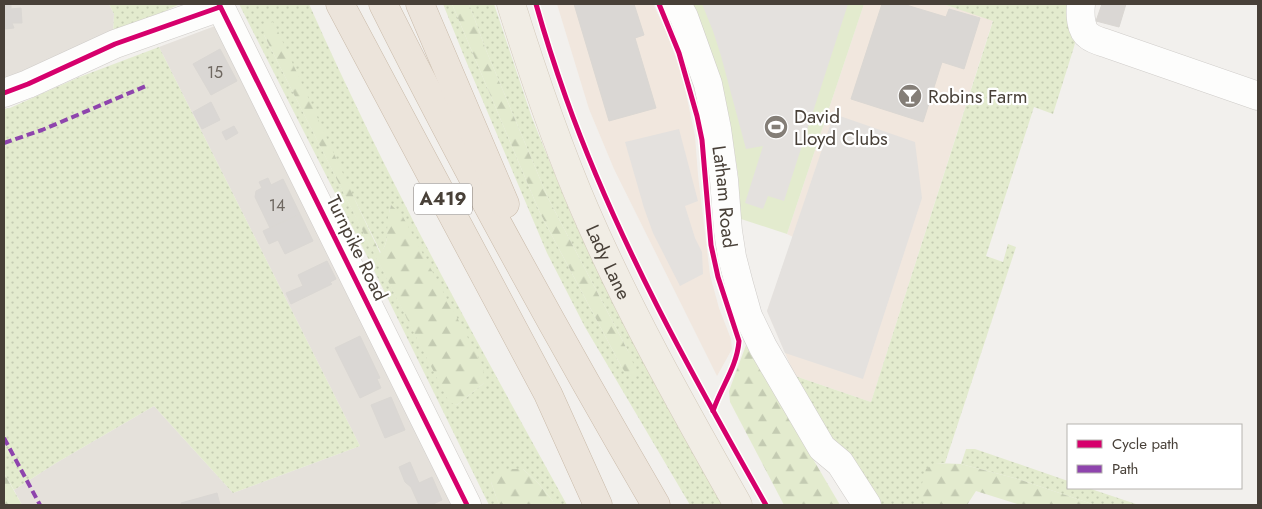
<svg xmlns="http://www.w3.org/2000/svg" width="1262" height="509" font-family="Jost,sans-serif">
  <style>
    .residential { fill: #e5e1db }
    .commercial { fill: #f1e7de }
    .grass { fill: url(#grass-dots); fill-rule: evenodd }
    .forest { fill: url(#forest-firs) }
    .park { fill: #e3ebce }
    .parking { fill: #e4e1de }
    .building { fill: #dad7d4; stroke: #dad7d3 }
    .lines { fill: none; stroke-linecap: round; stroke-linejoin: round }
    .minor-casing { stroke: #cfccc9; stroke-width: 29 }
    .major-casing { stroke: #d3cabb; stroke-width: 29 }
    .highway-casing { stroke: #c9baa9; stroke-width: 29 }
    .minor { stroke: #fdfdfc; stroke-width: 28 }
    .major { stroke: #f1ede5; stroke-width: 28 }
    .highway { stroke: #ece4db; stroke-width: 28 }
    .quiet { stroke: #8e44ad; stroke-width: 4; stroke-dasharray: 8 4; stroke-linecap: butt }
    .cycleway-casing { stroke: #fff; stroke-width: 8 }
    .cycleway { stroke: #d6006c; stroke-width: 5 }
    .labels { text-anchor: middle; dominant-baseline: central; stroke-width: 4.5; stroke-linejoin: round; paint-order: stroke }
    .number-label { font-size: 16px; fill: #6e6760 }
    .shield { fill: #fff; stroke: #7f7974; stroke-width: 1 }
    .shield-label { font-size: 18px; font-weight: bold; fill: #484038 }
    .poi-label { font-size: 19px; fill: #484038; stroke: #fff; text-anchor: start }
    .street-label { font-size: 19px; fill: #484038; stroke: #fff }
  </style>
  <defs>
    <pattern id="grass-dots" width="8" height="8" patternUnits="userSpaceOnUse" patternTransform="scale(1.25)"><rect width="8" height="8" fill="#e3ebce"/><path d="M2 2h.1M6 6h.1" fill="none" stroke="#c4cbb2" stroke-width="1.8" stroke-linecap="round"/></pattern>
    <pattern id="forest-firs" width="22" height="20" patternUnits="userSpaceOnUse" patternTransform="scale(1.25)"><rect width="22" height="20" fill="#e3ebce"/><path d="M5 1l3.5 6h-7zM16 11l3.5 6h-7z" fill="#c4cbb2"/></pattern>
  </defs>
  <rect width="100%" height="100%" fill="#f2f0ed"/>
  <g class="residential">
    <polygon points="4,4 109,4 114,14 113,36 4,83"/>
    <polygon points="215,26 454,505 22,505 14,490 56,463 154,406 233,493 360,446 159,47"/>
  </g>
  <g class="commercial">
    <polygon points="557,4 653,4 666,31 682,75 695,136 698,175 710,275 719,308 731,339 732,349 717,376 614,169 589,109"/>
    <polygon points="864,4 943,4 993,20 871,402 795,376 767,311 793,237 787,234"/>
  </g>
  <g class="grass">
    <polygon points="109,4 180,4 113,36 114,14"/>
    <path d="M239,4H309C350,96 395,187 442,276C483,353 525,429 567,505H556L538,483L523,469L491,482L499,505H489L365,252ZM264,25L356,202L381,253C391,239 386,221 391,205L484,383L457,405L449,401L264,35Z"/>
    <polygon points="443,4 452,4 540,213 621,366 631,376 628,351 548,198 486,50 469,4 494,4 532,118 571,214 595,266 654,380 723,505 690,505 585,327 547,253 466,61"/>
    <polygon points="943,4 1071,4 1079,25 1074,47 1053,114 1034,107 986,256 1003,262 1008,244 1016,247 945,463 935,463 924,503 930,505 879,505 843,447 828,437 795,376 871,402 993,21"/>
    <polygon points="159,47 360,446 233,493 154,406 56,463 14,490 4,473 4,109 10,108 77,78"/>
    <polygon points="966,449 975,449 1068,481 1068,488 1088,488 1139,505 1095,505 1018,479 961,464"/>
  </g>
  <g class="forest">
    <path d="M452,4H469L486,50L548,198L628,351L636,370L634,377C628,376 624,371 621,366L540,213Z"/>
    <path d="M273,22L276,27L356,202L380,253C390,243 386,230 388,217C389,213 390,209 391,205L402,215L483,366L484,383L457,405L449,402L264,35V25Z"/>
    <polygon points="746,345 840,505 784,505 730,402 729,391"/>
    <polygon points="935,463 961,464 1018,479 1095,505 1020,505 976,491 967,505 930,505 924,503 920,491 926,469"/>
    <polygon points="503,469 523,469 538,483 556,505 499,505 491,482 494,474"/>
    <polygon points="4,473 22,505 4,505"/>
  </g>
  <polygon class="park" points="692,4 864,4 787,234 741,219 738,174 733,143"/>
  <g class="parking">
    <polygon points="702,4 848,4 784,201 768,196 763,209 745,203 763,146 746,149 721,56 713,31"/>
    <polygon points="834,114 915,142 922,198 863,379 785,353 767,311"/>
    <polygon points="679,129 698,201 685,206 695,238 702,252 703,274 680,286 653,233 644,208 625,142"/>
  </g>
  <g class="building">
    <polygon points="4,4 11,4 11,9 21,8 22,23 12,23 14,28 4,29"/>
    <polygon points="574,4 634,4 644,35 635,38 656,108 609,121"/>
    <polygon points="882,4 903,4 946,17 949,9 980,18 964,69 942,62 923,122 851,99"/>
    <polygon points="1102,4 1126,4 1119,27 1096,21"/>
    <polygon points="220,49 237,81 211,95 193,64"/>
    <polygon points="211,102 220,120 202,129 193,112"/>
    <polygon points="234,126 238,133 226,140 222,132"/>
    <polygon points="268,178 271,185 283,179 300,214 270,228 255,197 256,191 262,188 259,182"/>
    <polygon points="300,214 313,241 285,254 278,240 269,244 263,231"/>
    <polygon points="327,261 336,279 330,282 332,284 291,304 286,293 303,286 298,275"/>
    <polygon points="360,336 380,378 377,379 381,388 360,398 335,348"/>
    <polygon points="391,397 405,430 385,438 371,405"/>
    <polygon points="410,462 419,483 432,477 442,500 431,505 419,505 411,487 405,482 399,467"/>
    <polygon points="217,493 220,505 182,505 181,503"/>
  </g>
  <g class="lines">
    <g class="minor-casing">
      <g id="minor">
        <polyline points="219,4 467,505"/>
        <path id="s1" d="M677,4L684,17L708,84L717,129L724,180L728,231L732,257L739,284L748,316L763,347L822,448L840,463L867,505"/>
        <path d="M1081,4C1080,13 1080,30 1089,36C1094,40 1102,42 1108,44L1258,96"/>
        <polyline points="4,93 28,84 115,44 220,7"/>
      </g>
    </g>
    <g class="major-casing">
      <g id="major">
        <path id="s2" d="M511,4C533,74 556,143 585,210C629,312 684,409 738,505"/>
      </g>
    </g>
    <g class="highway-casing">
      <g id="highway">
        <polyline points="340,4 548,394 598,505"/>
        <path d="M383,4C468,174 560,340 656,505"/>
        <polyline points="420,4 505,204"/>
      </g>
    </g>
    <use href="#minor" class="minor"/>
    <use href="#major" class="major"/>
    <use href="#highway" class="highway"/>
    <g class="quiet">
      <polyline points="4,143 42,130 146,86"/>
      <polyline points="4,438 40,505"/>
    </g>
    <g class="cycleway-casing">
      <g id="cycleway">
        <polyline points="219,4 467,505"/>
        <path d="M536,4C545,36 555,67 566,98C617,241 691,373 766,505"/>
        <path d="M659,4L679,53L697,116L702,140L711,245L718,277L739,341C737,367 721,387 713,411"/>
        <polyline points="4,93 28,84 115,44 220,7"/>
      </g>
    </g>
    <use href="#cycleway" class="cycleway"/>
  </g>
  <defs>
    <g id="bar-disc" transform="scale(1.25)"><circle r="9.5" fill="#847e77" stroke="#fff"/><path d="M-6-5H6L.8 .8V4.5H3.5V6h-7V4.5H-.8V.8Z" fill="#fff"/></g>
    <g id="stadium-disc" transform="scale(1.25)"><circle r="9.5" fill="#847e77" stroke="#fff"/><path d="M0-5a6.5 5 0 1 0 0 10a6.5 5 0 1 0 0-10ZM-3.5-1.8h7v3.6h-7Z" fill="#fff"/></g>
  </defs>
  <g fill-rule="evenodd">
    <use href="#bar-disc" x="910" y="96"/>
    <use href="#stadium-disc" x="776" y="127"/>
  </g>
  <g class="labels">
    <g class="number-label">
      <text x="215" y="72">15</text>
      <text x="277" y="205">14</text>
    </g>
    <rect class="shield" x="414" y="183.5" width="58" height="31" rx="4"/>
    <g class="shield-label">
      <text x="443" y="199">A419</text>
    </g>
    <g class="poi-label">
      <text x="928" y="96">Robins Farm</text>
      <text x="794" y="116">David<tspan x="794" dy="22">Lloyd Clubs</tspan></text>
    </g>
    <g class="street-label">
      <text stroke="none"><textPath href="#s1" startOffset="200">Latham Road</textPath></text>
      <text transform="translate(357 248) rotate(64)">Turnpike Road</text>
      <text stroke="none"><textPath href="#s2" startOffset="276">Lady Lane</textPath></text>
    </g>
  </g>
  <rect width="1262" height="509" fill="none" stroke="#484038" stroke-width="10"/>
  <rect x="1067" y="424" width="175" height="65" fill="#ffffff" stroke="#b6b3af"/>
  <rect x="1077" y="440" width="25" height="8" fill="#d6006c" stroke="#b6b3af"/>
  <text x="1112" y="449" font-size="15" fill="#484038">Cycle path</text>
  <rect x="1077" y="465" width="25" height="8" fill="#8e44ad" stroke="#b6b3af"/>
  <text x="1112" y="474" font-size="15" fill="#484038">Path</text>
</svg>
